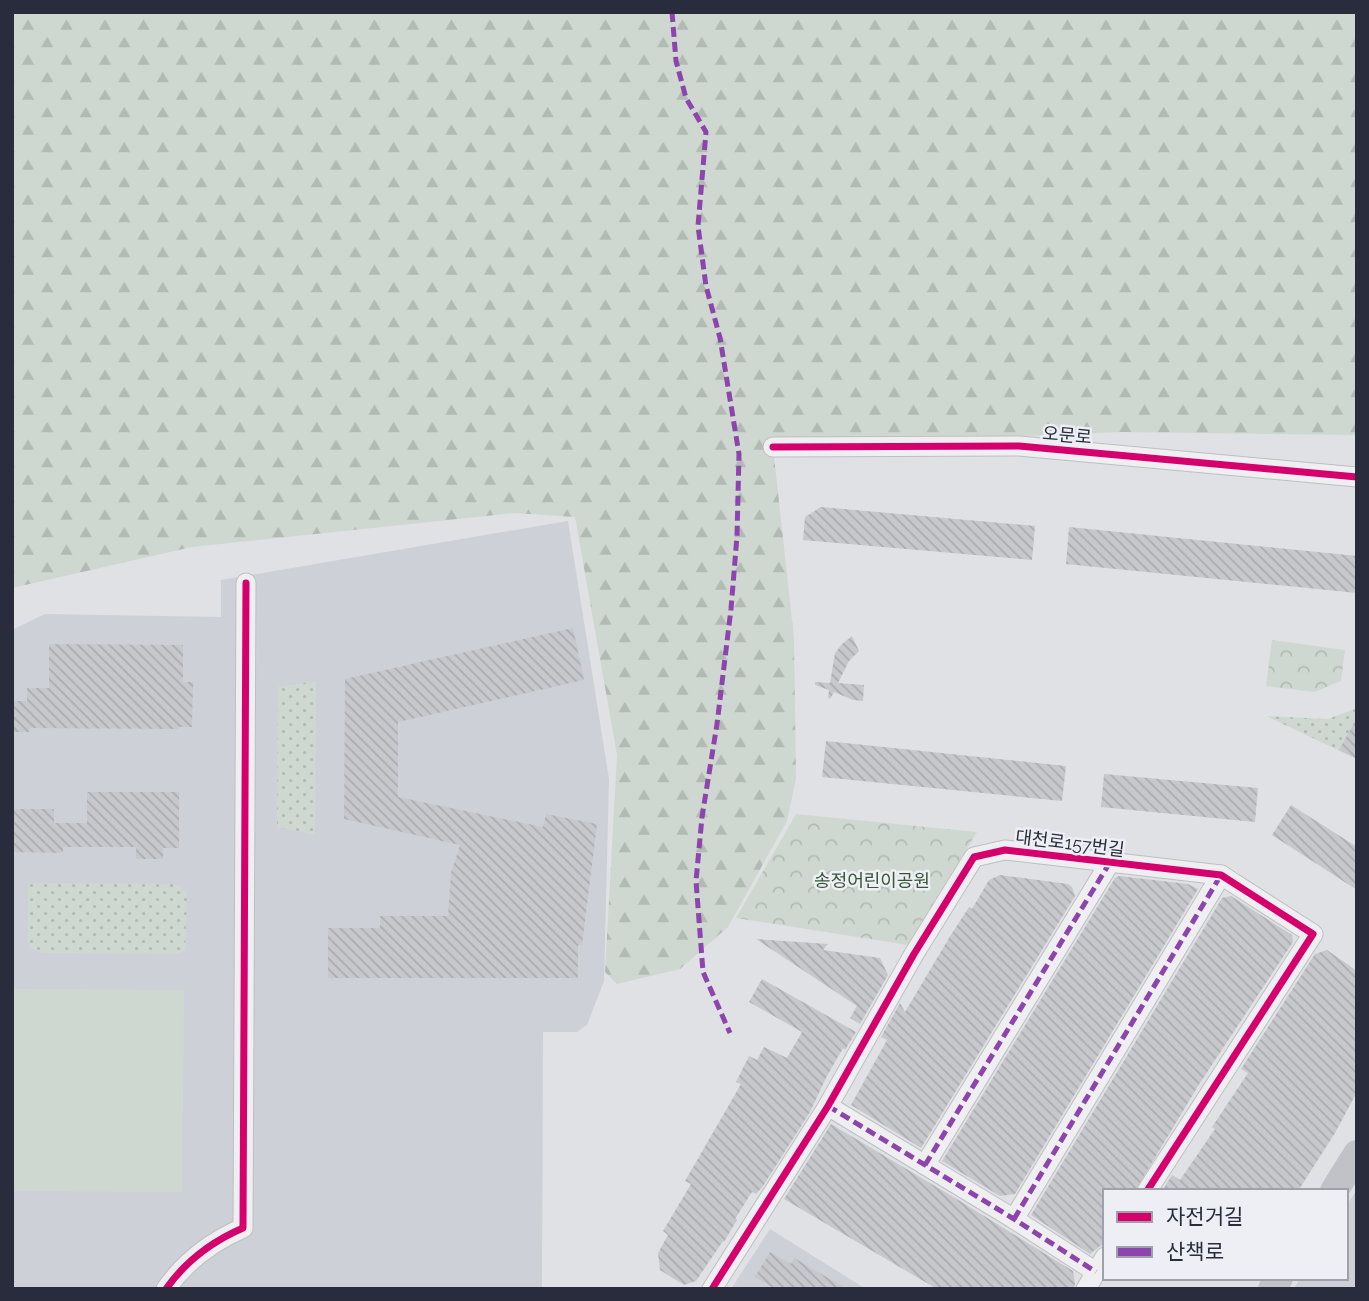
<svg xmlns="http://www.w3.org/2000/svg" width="1369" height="1301" font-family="Raleway,'Noto Sans KR',sans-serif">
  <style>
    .built { fill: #ced0d7 }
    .grass { fill: url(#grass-dots) }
    .forest { fill: url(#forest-firs) }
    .park { fill: url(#park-crowns) }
    .pitch { fill: #cfd8d0 }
    .building { fill: url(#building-back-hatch) }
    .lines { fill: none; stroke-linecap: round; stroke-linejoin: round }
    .street-casing { stroke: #bebfc2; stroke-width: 21 }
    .street { stroke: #efeff1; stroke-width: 19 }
    .secondary { stroke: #c1c2c7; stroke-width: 28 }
    .quiet { stroke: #8e44ad; stroke-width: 5; stroke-dasharray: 10 5; stroke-linecap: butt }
    .cycleway-casing { stroke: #edeff4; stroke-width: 11 }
    .cycleway { stroke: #d6006c; stroke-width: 7 }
    .labels { text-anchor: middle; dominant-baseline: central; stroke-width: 5; stroke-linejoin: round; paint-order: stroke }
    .street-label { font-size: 18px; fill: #292c3c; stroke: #edeff4 }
    .park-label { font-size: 18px; fill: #375637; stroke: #edeff4 }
  </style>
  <defs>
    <pattern id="grass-dots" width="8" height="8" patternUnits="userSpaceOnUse" patternTransform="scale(1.75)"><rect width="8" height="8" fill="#cfd8d0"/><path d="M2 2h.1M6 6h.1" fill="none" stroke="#b2bab4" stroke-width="1.8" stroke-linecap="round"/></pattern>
    <pattern id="forest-firs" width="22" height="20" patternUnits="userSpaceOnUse" patternTransform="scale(1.75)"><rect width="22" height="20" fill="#cfd8d0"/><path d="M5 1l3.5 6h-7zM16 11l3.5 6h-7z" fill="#b2bab4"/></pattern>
    <pattern id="park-crowns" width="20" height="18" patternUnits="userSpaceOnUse" patternTransform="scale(1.75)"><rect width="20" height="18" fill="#cfd8d0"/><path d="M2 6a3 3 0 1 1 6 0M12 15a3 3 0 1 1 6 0" fill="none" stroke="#b2bab4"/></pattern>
    <pattern id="building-back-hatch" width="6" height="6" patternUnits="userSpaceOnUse" patternTransform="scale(1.75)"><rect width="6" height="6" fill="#c6c8cb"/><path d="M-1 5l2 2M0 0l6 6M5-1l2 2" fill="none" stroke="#aaacaf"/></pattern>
  </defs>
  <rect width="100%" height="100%" fill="#e0e1e4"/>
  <g class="built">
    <polygon points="568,521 609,779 604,981 587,1025 577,1032 543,1032 542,1289 12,1289 12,630 45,614 221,617 221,580"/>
    <polygon points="1357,1190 1357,1289 1294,1289 1300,1278 1346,1278 1346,1206"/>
    <polygon points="770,1229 866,1289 731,1289"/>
  </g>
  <g class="grass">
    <polygon points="316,681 315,835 277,827 278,687"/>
    <polygon points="1357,708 1357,759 1266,716 1328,719"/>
    <polygon points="28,883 173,884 181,887 187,896 185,950 177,954 41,953 32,949 28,943"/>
  </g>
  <polygon class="forest" points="12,12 1357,12 1357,435 1120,432 773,447 794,638 796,779 787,821 728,927 680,969 617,984 605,972 617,755 575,517 514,513 192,547 12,588"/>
  <g class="park">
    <polygon points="1272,640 1345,650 1341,681 1314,692 1266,686"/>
    <polygon points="796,814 977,832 908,945 736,918"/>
  </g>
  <polygon class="pitch" points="12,989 184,990 182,1192 12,1191"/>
  <g class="building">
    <polygon points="821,507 1035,526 1032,560 803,540 805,517"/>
    <polygon points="1069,527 1357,556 1357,593 1066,564"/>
    <polygon points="573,628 584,680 398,722 398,797 543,827 546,814 597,824 582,945 578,945 578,978 328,978 328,928 380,928 380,916 448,916 451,873 460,845 344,819 345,679"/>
    <polygon points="852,636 859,651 849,661 838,683 864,685 863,701 853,700 834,692 830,699 828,698 829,690 815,685 815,682 830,683 835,653 842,644"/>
    <polygon points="49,644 183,645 183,682 193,682 192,727 178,727 178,729 30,728 29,732 12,732 12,701 27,701 27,688 49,688"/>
    <polygon points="1357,718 1357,759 1339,750"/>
    <polygon points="826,741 1066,766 1062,801 822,777"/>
    <polygon points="1104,774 1258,788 1255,822 1101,807"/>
    <polygon points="87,792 179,792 179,848 163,848 163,859 136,859 136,847 63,847 63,853 12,852 12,809 54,809 54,823 87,823"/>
    <polygon points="1291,805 1357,847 1357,890 1272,835"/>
    <polygon points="1000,875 1068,884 1072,887 1075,896 921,1148 851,1105 887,1040 881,1037 900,1003 905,1012 949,938 969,907 972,909 989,880"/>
    <polygon points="1119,876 1188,884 1198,889 1015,1194 1000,1196 942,1161 1115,878"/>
    <polygon points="1231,896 1292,935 1293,942 1198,1086 1135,1191 1105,1191 1105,1242 1090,1254 1031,1215 1222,898"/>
    <polygon points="756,939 828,944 823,950 880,958 888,975 860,1024 850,1018 857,1006"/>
    <polygon points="1327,950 1357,971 1357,1092 1335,1133 1298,1191 1162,1191 1172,1175 1180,1180 1215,1129 1212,1127 1248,1073 1241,1069 1315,954"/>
    <polygon points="762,979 856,1032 845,1050 843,1048 826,1078 810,1112 763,1186 756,1194 752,1192 735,1219 737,1220 724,1242 723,1241 696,1281 684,1285 660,1270 658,1253 668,1235 663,1231 691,1184 685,1181 741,1084 736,1082 749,1056 757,1060 764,1047 787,1058 802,1032 749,1002"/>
    <polygon points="831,1124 960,1201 1073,1271 1075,1283 1074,1289 937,1289 784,1199"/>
    <polygon points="770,1252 791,1264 794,1258 847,1289 775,1289 755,1277"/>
  </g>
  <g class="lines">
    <g class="street-casing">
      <g id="street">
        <polyline points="773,447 1019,446 1357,477"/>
        <polyline points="828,1106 1014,1219 1096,1272"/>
        <polyline points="925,1165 1109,864"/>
        <polyline points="1014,1219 1221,875"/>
        <path d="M166,1289C185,1262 213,1241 243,1228L246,583"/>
        <polyline points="712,1289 828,1106 914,954 974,857 1005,850 1221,875 1313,934 1147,1191"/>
        <polyline points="1086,1289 1105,1257"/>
      </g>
    </g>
    <use href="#street" class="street"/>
    <g class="secondary">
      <polyline points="1334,1191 1357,1154"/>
      <polyline points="1272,1289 1279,1278"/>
    </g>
    <g class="quiet">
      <polyline points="672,12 676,61 686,98 706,132 698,226 706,286 720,338 739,454 737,536 731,609 717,724 702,817 696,881 703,972 730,1033"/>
      <polyline points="828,1106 1014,1219 1096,1272"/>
      <polyline points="925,1165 1109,864"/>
      <polyline points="1014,1219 1221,875"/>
    </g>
    <g class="cycleway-casing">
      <g id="cycleway">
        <polyline points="773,447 1019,446 1357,477"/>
        <path d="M166,1289C185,1262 213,1241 243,1228L246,583"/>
        <polyline points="712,1289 828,1106 914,954 974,857 1005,850 1221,875 1313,934 1147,1191"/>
      </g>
    </g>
    <use href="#cycleway" class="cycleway"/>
  </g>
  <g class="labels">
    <g class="street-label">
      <text transform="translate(1067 435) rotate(5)">오문로</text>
      <text transform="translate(1070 843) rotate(7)">대천로157번길</text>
    </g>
    <g class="park-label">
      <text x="872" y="880">송정어린이공원</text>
    </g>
  </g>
  <rect width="1369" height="1301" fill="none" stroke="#292c3c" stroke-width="28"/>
  <rect x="1103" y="1189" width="245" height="91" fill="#edeff4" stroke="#9fa1aa" stroke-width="2"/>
  <rect x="1117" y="1212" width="35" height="10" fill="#d6006c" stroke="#9fa1aa" stroke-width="2"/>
  <text x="1166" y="1224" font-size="21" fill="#292c3c">자전거길</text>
  <rect x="1117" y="1247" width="35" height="10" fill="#8e44ad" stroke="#9fa1aa" stroke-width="2"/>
  <text x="1166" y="1259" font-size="21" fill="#292c3c">산책로</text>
</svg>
